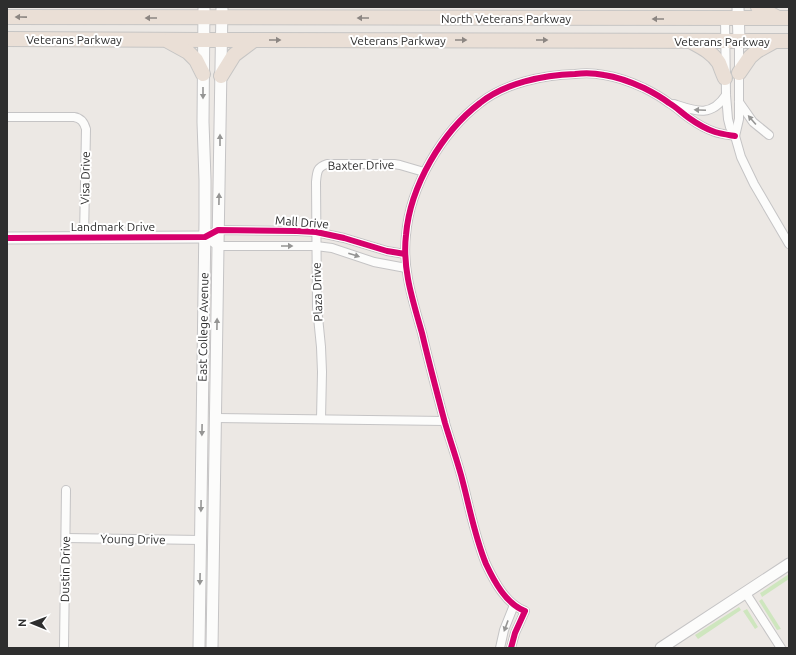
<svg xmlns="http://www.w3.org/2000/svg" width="796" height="655" font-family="Ubuntu,sans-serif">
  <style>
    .green { fill: #cee6be }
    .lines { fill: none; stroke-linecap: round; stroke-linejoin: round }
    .street-casing { stroke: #c5c4c5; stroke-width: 10 }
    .secondary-casing { stroke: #c5c4c5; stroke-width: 13 }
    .highway-casing { stroke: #c6c5c4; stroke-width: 16 }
    .street { stroke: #fcfcfb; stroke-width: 8 }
    .secondary { stroke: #fcfcfb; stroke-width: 11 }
    .highway { stroke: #eadfd6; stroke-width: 14 }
    .cycleway-casing { stroke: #fff; stroke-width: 8 }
    .cycleway { stroke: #d6006c; stroke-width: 6 }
    .oneway { fill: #8c8682 }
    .oneway2 { fill: #959594 }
    .labels { text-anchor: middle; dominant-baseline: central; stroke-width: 4; stroke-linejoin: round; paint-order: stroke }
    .street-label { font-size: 12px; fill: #2e2e2e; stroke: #fff }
  </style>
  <rect width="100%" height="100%" fill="#ece8e4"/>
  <g class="green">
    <polygon points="789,574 789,579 762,597 760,593 762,592"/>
    <polygon points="762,599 781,629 777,630 759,601"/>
    <polygon points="739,607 741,610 698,639 695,635"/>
    <polygon points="747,609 758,627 755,629 743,611"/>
  </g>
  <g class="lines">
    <g class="street-casing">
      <g id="street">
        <polyline points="725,18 726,95 728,119 730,127 735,136 741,157 754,184 789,244"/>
        <polyline points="739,102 753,122 769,135"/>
        <path d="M674,104C695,111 711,118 726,95"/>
        <path d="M7,117H74C81,118 84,122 86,129L84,238"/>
        <polyline points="735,136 739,119 739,41"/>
        <polyline points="405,254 387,251 344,238 316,232 297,231 218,230 205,237 218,246 316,246 332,248 374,262 406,268"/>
        <polyline points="216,418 445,421"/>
        <path d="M321,419L322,372L321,347L317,307L316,182C317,172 317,167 327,164H394L400,165L424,172"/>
        <polyline points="66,538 201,540"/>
        <polyline points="745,592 781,648"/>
        <polyline points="64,648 66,490"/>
        <polyline points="500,648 504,630 514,605"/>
        <path d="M511,648L515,633L525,611C506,604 494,581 486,564C474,535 469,504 461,475C456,457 450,440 445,423C437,393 429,363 422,333C413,301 402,269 406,235C410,186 442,132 480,103C505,83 543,75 575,74C584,73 594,73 604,75C618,77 631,82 644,88C652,92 661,97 669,103C676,107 682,113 689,118C696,123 706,129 715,132C721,134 729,135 735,136"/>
      </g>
    </g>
    <g class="secondary-casing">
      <g id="secondary">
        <polyline points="738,7 739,41"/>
        <polyline points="7,238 205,237"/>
        <polyline points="199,648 205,221 205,180 203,122 204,7"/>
        <polyline points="212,648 218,246 222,7"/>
        <polyline points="661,648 789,564"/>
      </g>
    </g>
    <g class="highway-casing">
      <g id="highway">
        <polyline points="758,7 778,18"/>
        <polyline points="7,17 789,18"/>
        <polyline points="7,39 204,40 789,41"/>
        <polyline points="168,41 188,52 196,60 203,74"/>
        <path d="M690,41C701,47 712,52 719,63C721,68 723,74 725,78"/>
        <polyline points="739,73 750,57 757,51 775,41"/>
        <polyline points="221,76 234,55 254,40"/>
      </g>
    </g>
    <use href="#street" class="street"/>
    <use href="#secondary" class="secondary"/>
    <use href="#highway" class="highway"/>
    <g class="cycleway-casing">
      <g id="cycleway">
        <polyline points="7,238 205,237 218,230 297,231 316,232 344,238 387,251 405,254"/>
        <path d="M511,648L515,633L525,611C506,604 494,581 486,564C474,535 469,504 461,475C456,457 450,440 445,423C437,393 429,363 422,333C413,301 402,269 406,235C410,186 442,132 480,103C505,83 543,75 575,74C584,73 594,73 604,75C618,77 631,82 644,88C652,92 661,97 669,103C676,107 682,113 689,118C696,123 706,129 715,132C721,134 729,135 735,136"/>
      </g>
    </g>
    <use href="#cycleway" class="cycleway"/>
  </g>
  <defs><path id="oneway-solid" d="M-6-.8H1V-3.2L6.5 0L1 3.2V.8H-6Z"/></defs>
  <g class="oneway">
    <use href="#oneway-solid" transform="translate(21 17) rotate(-179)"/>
    <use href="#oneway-solid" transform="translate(151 18) rotate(-180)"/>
    <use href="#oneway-solid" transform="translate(363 18) rotate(-180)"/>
    <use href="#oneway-solid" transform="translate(658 19) rotate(-180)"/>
    <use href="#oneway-solid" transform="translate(275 40)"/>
    <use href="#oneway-solid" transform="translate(461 40)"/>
    <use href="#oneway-solid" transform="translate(542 40)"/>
  </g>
  <g class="oneway2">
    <use href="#oneway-solid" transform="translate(203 93) rotate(90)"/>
    <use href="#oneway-solid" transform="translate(700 110) rotate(-178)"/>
    <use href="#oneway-solid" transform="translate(752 120) rotate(-131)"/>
    <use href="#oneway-solid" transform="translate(220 140) rotate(-90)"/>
    <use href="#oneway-solid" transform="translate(219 199) rotate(-89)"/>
    <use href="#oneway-solid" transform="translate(287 246)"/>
    <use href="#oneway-solid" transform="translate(354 255) rotate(18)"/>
    <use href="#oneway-solid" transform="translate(217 324) rotate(-89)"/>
    <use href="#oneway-solid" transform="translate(202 430) rotate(91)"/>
    <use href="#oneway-solid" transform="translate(201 506) rotate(91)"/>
    <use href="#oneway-solid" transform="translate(200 579) rotate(91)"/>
    <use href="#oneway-solid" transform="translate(506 626) rotate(110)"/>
  </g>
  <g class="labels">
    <g class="street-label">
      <text x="506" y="18">North Veterans Parkway</text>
      <text x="74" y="39">Veterans Parkway</text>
      <text x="398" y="40">Veterans Parkway</text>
      <text x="722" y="41">Veterans Parkway</text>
      <text transform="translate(361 165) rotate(-1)">Baxter Drive</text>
      <text transform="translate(85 178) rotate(-89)">Visa Drive</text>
      <text transform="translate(302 222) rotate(4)">Mall Drive</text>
      <text x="113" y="226">Landmark Drive</text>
      <text transform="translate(317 292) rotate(-92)">Plaza Drive</text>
      <text transform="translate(203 327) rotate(-89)">East College Avenue</text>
      <text transform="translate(133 539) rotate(1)">Young Drive</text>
      <text transform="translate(65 569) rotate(-89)">Dustin Drive</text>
    </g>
  </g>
  <rect width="796" height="655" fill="none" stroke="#2e2e2e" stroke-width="16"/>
  <g transform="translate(32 623) rotate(271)" stroke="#ffffff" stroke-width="3" paint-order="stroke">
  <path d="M0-3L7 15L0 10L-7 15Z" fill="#2e2e2e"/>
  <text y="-6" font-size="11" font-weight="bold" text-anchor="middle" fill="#2e2e2e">N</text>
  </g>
</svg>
